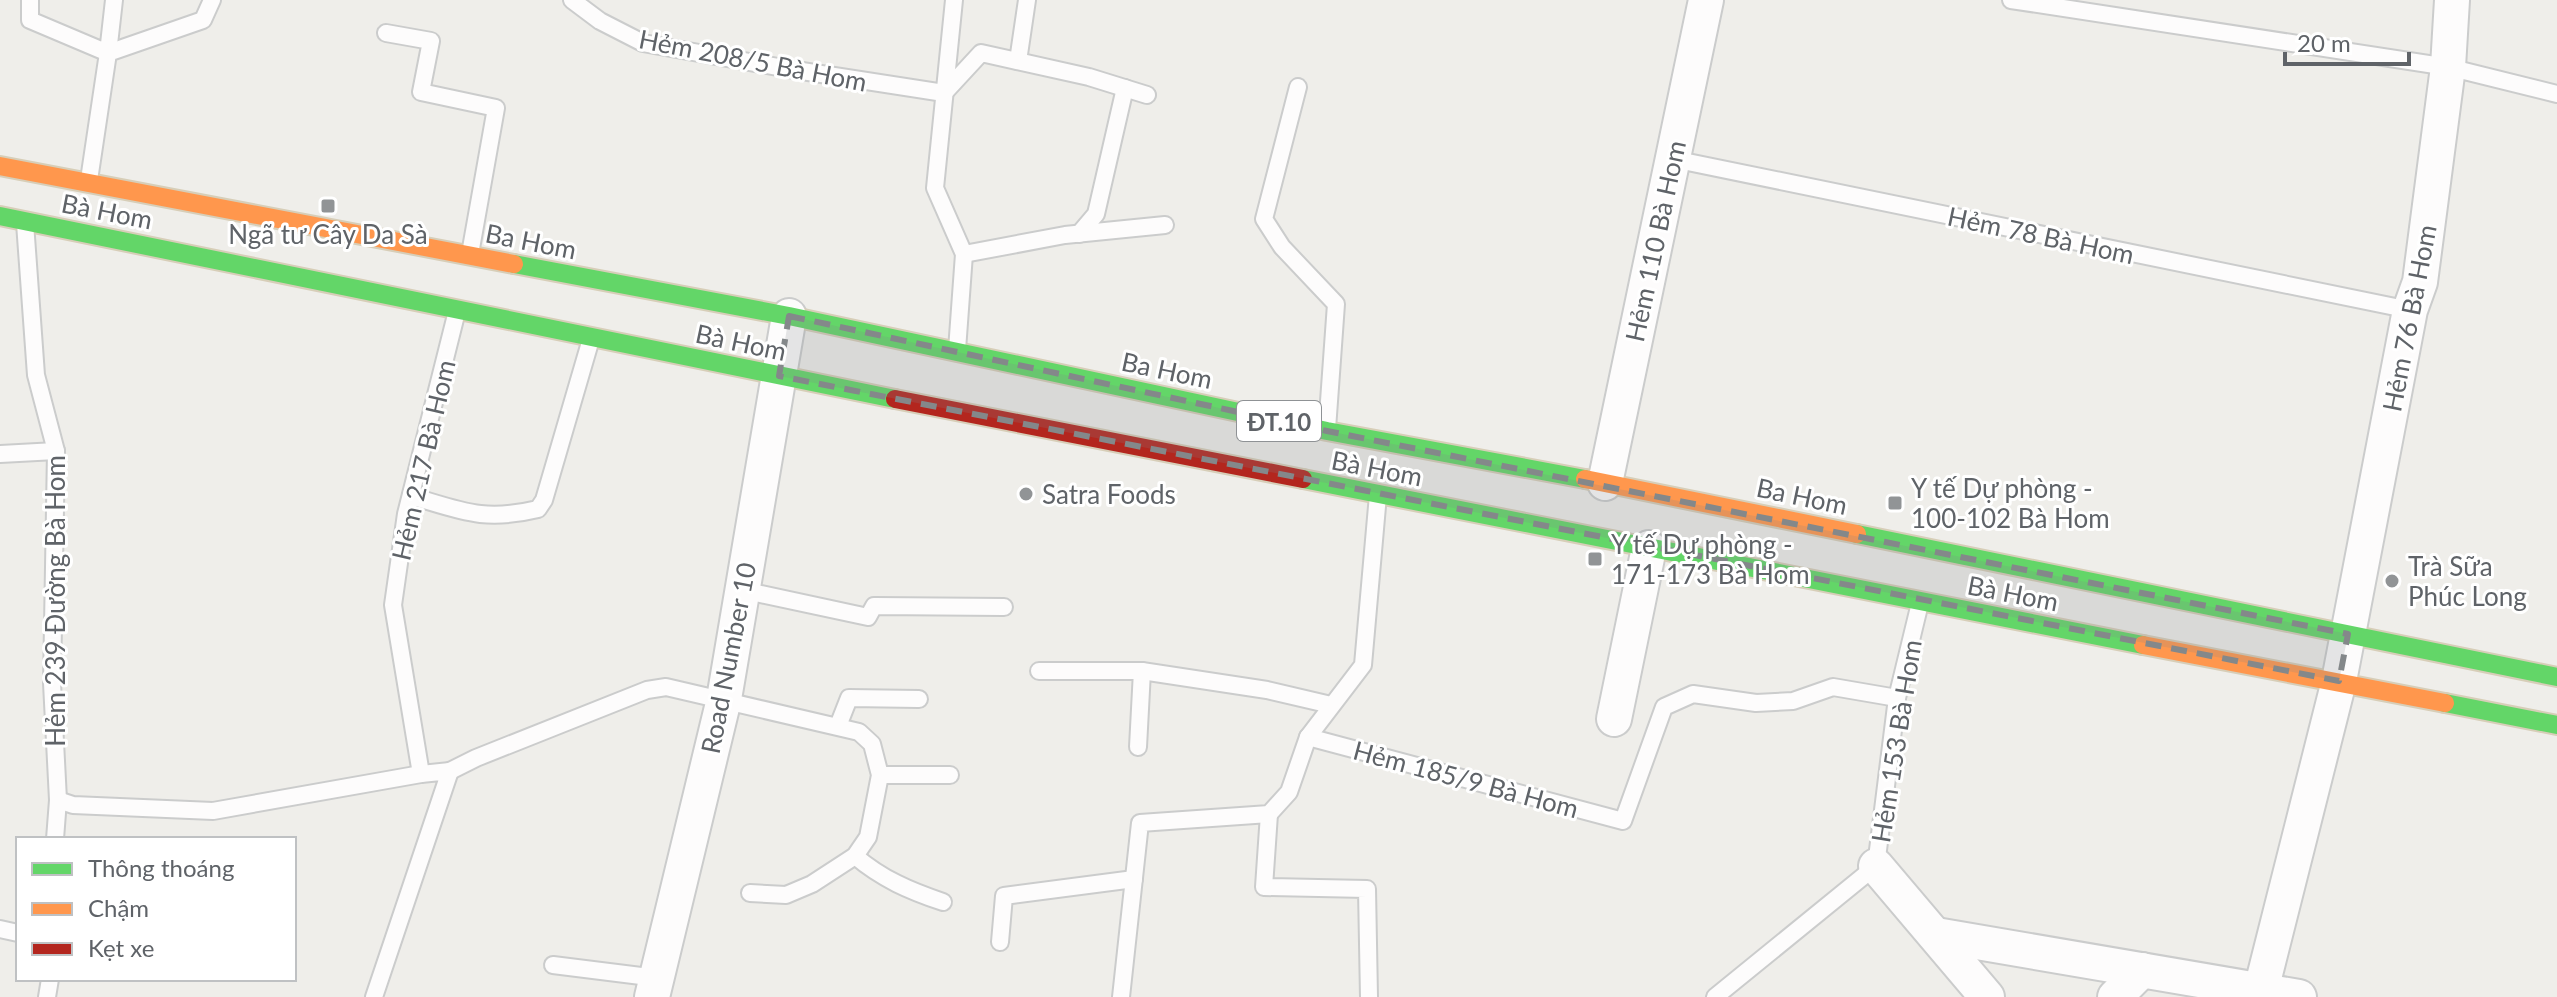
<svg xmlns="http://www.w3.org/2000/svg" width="2557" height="997" font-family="Lato,sans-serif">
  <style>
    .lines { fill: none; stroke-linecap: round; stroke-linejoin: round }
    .lane-casing { stroke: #cbcccc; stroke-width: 20 }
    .street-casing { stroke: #cbcccc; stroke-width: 38 }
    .fast-casing { stroke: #d7ceb8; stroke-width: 22 }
    .slow-casing { stroke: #d7ceb8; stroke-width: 22 }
    .jam-casing { stroke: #d7ceb8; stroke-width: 22 }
    .lane { stroke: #fdfcfc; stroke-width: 16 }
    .street { stroke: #fdfcfc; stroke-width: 34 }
    .fast { stroke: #63d668; stroke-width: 18 }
    .slow { stroke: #ff974d; stroke-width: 18 }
    .jam { stroke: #b3261e; stroke-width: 18 }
    .marked { fill: #84888a; fill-opacity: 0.2; stroke: #84888a; stroke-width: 6; stroke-dasharray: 16 10; stroke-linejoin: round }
    .poi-dot { fill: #919496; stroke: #fff; stroke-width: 3 }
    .labels { text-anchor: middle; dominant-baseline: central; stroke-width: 6; stroke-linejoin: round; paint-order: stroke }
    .shield { fill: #fff; stroke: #8f9295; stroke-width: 2 }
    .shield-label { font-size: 24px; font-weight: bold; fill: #5f6368 }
    .street-label { font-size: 26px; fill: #5f6368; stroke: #fff }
    .poi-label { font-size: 26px; fill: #5f6368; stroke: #fff; text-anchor: start }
  </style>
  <rect width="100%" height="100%" fill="#efeeea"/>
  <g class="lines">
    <g class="lane-casing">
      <g id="lane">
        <polyline points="30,0 30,20 108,53 114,0"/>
        <polyline points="572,0 600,21 643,43 789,69 944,93 981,53 1089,77 1147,95"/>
        <polyline points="954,0 935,188 964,254 957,350"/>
        <polyline points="2011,0 2448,67 2557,94"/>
        <polyline points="386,33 431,41 421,92 496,108 470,254"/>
        <polyline points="1018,61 1027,0"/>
        <polyline points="1298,87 1264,219 1282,247 1336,304 1327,429"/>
        <polyline points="1673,159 2410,310"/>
        <polyline points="89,180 108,53 203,20 212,0"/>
        <polyline points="25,223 36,375 56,451 52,683 58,800 55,839"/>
        <polyline points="1079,234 1096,214 1125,88"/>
        <polyline points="964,254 1065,235 1165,225"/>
        <polyline points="0,454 56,451"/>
        <path d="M411,496C462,511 484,522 538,509L544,500L591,339"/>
        <polyline points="742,590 868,617 874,606 1004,607"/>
        <polyline points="1039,671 1142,671 1267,690 1331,705"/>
        <polyline points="838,726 849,698 919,699"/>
        <polyline points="1308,737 1623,821 1664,707 1693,694 1756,703 1793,701 1833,687 1897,698"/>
        <polyline points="1138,747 1142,671"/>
        <polyline points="450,771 476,758 647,690 666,687 859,732 872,744 880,775 868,837 855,856 812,884 786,895 750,893"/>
        <polyline points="880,775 950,775"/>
        <polyline points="58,800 73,805 213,811 421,774"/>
        <polyline points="1269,814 1264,887 1367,889 1369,997"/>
        <path d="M855,856C882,879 910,891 943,902"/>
        <polyline points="0,929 18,933"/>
        <polyline points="1000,942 1004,896 1134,879"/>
        <polyline points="553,965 657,978"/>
        <polyline points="47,997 50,979"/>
        <polyline points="374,997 450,771 421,774 393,605 406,514 457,311"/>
        <polyline points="1121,997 1140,823 1269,814 1289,792 1308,737 1363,665 1378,495"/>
        <polyline points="1715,997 1876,866 1897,698 1920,603"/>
      </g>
    </g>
    <g class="street-casing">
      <g id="street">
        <polyline points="1605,483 1706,0"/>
        <polyline points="1614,719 1649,548"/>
        <polyline points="1876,866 1987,997"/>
        <polyline points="1936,935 2299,997"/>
        <polyline points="2261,990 2339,681 2410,310 2420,282 2448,67 2452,0"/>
        <polyline points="652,997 724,699 789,316"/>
        <polyline points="2115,997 2142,970"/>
      </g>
    </g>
    <g class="fast-casing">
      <g id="fast">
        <polyline points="0,216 895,399"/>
        <polyline points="514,264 789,316 1327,431 1585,479"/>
        <polyline points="1303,479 2143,645"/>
        <polyline points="1857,534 2557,677"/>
        <polyline points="2445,703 2557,725"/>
      </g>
    </g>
    <g class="slow-casing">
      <g id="slow">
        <polyline points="0,166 514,264"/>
        <polyline points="1585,479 1857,534"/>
        <polyline points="2143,645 2445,703"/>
      </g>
    </g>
    <g class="jam-casing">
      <polyline id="jam" points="895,399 1303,479"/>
    </g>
    <use href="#lane" class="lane"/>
    <use href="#street" class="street"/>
    <use href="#fast" class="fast"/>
    <use href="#slow" class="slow"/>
    <use href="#jam" class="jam"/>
  </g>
  <path class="marked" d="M789,316L1327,431L2348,634L2339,681L779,376Z"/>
  <g class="poi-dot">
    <rect x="320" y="198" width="16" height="16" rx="4"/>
    <circle cx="1026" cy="494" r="8"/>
    <rect x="1887" y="495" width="16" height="16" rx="4"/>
    <rect x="1587" y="551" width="16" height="16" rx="4"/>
    <circle cx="2392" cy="581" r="8"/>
  </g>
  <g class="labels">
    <rect class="shield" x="1237" y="401" width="84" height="40" rx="6"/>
    <g class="shield-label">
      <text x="1279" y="421">ĐT.10</text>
    </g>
    <g class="street-label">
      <text transform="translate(753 60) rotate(11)">Hẻm 208/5 Bà Hom</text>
      <text transform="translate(107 211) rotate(11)">Bà Hom</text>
      <text transform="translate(2041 235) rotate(12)">Hẻm 78 Bà Hom</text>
      <text transform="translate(531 241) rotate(11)">Ba Hom</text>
      <text transform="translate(1655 241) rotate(-78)">Hẻm 110 Bà Hom</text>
      <text transform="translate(2409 318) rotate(-79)">Hẻm 76 Bà Hom</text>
      <text transform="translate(741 342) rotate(12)">Bà Hom</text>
      <text transform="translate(1167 370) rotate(12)">Ba Hom</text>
      <text transform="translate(423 460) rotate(-77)">Hẻm 217 Bà Hom</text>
      <text transform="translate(1377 468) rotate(11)">Bà Hom</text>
      <text transform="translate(1802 496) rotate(12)">Ba Hom</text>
      <text transform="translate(2013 593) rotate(11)">Bà Hom</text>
      <text transform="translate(55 601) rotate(-90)">Hẻm 239 Đường Bà Hom</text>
      <text transform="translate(728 658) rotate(-79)">Road Number 10</text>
      <text transform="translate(1896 741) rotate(-81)">Hẻm 153 Bà Hom</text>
      <text transform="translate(1466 779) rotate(15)">Hẻm 185/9 Bà Hom</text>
    </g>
    <g class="poi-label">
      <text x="328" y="234" text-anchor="middle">Ngã tư Cây Da Sà</text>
      <text x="1911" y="488">Y tế Dự phòng -<tspan x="1911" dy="30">100-102 Bà Hom</tspan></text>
      <text x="1042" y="494">Satra Foods</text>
      <text x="1611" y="544">Y tế Dự phòng -<tspan x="1611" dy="30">171-173 Bà Hom</tspan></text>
      <text x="2408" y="566">Trà Sữa<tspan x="2408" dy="30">Phúc Long</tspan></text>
    </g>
  </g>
  <rect x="16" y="837" width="280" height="144" fill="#ffffff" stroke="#bfc1c3" stroke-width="2"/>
  <rect x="32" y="863" width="40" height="12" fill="#63d668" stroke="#bfc1c3" stroke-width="2"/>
  <text x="88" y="877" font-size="24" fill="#5f6368">Thông thoáng</text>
  <rect x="32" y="903" width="40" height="12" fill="#ff974d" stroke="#bfc1c3" stroke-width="2"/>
  <text x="88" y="917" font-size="24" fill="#5f6368">Chậm</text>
  <rect x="32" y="943" width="40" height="12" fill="#b3261e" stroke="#bfc1c3" stroke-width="2"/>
  <text x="88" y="957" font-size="24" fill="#5f6368">Kẹt xe</text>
  <path d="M2285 52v12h124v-12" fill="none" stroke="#5f6368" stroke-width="4"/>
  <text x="2297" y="52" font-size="24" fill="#5f6368" stroke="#ffffff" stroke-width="6" paint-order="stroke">20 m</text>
</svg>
